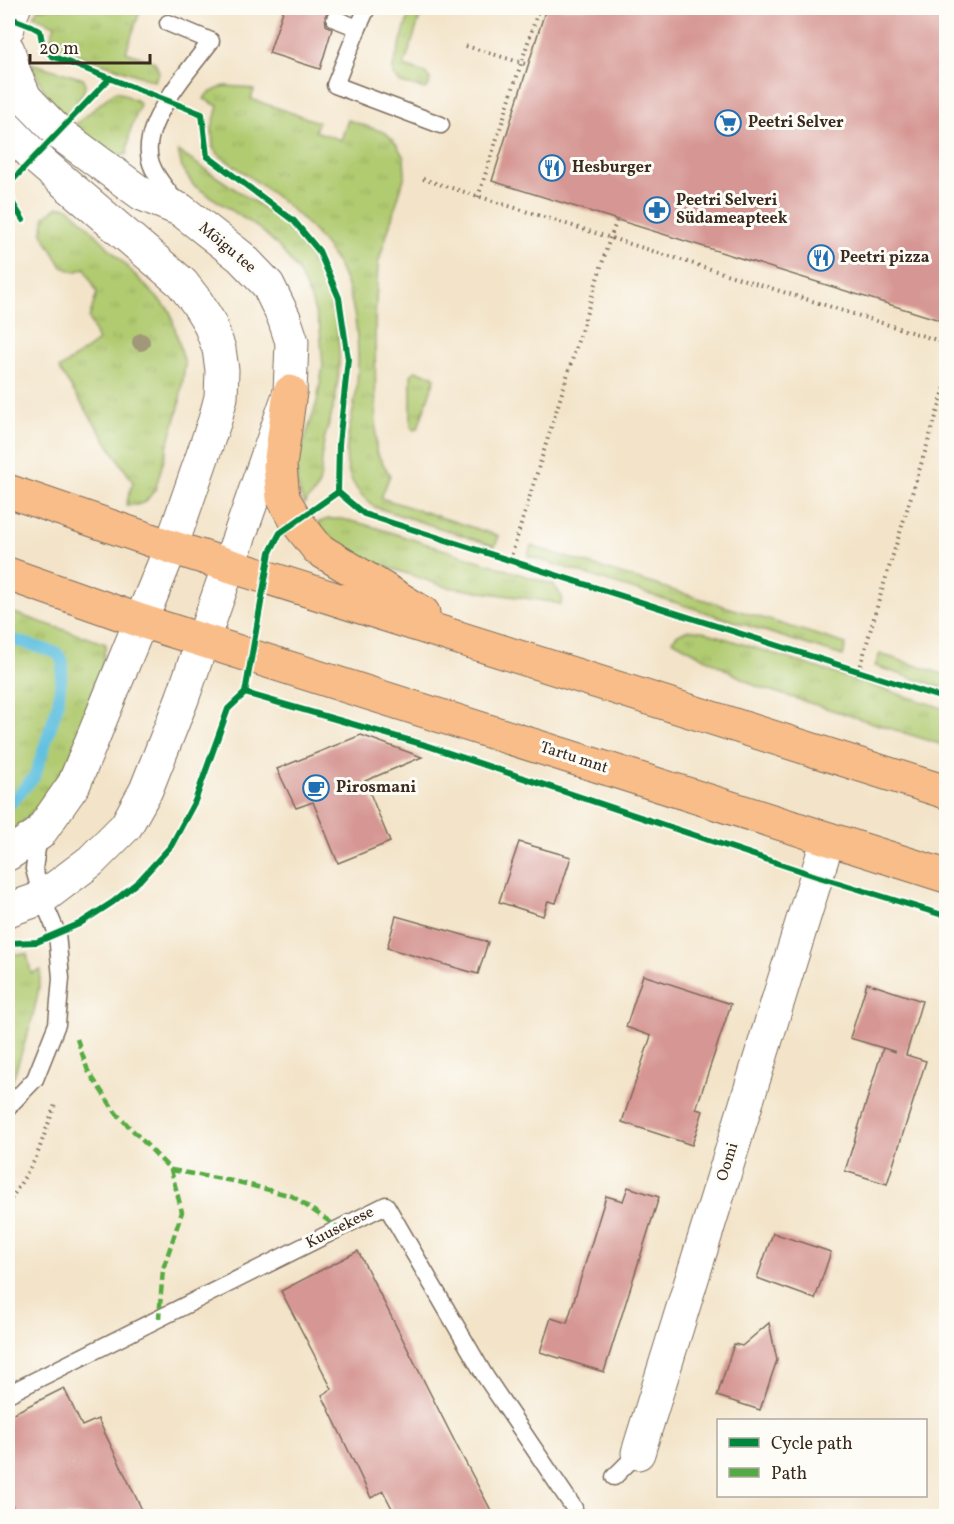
<svg xmlns="http://www.w3.org/2000/svg" width="954" height="1524" font-family="Vollkorn,serif">
  <style>
    .grass { fill: url(#grass-tufts); stroke: #767a48; stroke-width: 1.5 }
    .lines { fill: none; stroke-linecap: round; stroke-linejoin: round }
    .stream { stroke: #62c1e0; stroke-width: 12 }
    .building { fill: #d69693 }
    .lane-casing { stroke: #7b6b5a; stroke-width: 19 }
    .street-casing { stroke: #7b6b5a; stroke-width: 35 }
    .highway-casing { stroke: #7b6b5a; stroke-width: 35 }
    .path { stroke: #7b6b5a; stroke-width: 4; stroke-dasharray: 1.5 4.5; stroke-linecap: butt }
    .lane { stroke: #fff; stroke-width: 16 }
    .street { stroke: #fff; stroke-width: 33 }
    .highway { stroke: #f8bd89; stroke-width: 33 }
    .quiet { stroke: #55ab43; stroke-width: 4.5; stroke-dasharray: 9 4.5; stroke-linecap: butt }
    .cycleway-casing { stroke: #fdfcf7; stroke-width: 10 }
    .cycleway { stroke: #00873e; stroke-width: 6 }
    .tree { fill: #a19879 }
    .labels { text-anchor: middle; dominant-baseline: central; stroke-width: 6; stroke-linejoin: round; paint-order: stroke }
    .poi-label { font-size: 16px; font-weight: bold; fill: #3b2a1e; stroke: #fdfcf7; text-anchor: start }
    .street-label { font-size: 16px; fill: #3b2a1e; stroke: #fdfcf7 }
  </style>
  <defs>
    <pattern id="grass-tufts" width="24" height="20" patternUnits="userSpaceOnUse" patternTransform="scale(1.5)"><rect width="24" height="20" fill="#b1cb71"/><path d="M3 7l-1-3M5 7V3M7 7l1-3M15 17l-1-3M17 17v-4M19 17l1-3" fill="none" stroke="#99ae61"/></pattern>
  </defs>
  <rect width="100%" height="100%" fill="#fdfcf7"/>
  <filter id="ink" filterUnits="userSpaceOnUse"><feTurbulence type="fractalNoise" baseFrequency=".0167" numOctaves="2"/><feDisplacementMap in="SourceGraphic" scale="12" xChannelSelector="R" yChannelSelector="G"/><feConvolveMatrix kernelMatrix="1 2 1 2 8 2 1 2 1" color-interpolation-filters="sRGB"/></filter>
  <filter id="wash" filterUnits="userSpaceOnUse"><feTurbulence type="fractalNoise" baseFrequency=".008" numOctaves="4" result="noise"/><feDisplacementMap in="SourceGraphic" scale="24" xChannelSelector="R" yChannelSelector="G"/><feGaussianBlur stdDeviation="1.35" result="paint"/><feColorMatrix in="noise" values="0 0 0 0 0 0 0 0 0 0 0 0 0 0 0 0 0 1.4 0 .05"/><feComposite in="paint" operator="in"/></filter>
  <g filter="url(#wash)">
    <rect width="100%" height="100%" fill="#f3e4c9"/>
    <g class="grass">
      <polygon points="38,8 141,8 126,52 155,62 159,72 154,81 56,47 51,37 55,25 34,16"/>
      <polygon points="411,8 423,8 404,66 425,73 430,79 429,85 425,89 401,83 393,75 393,67"/>
      <path d="M31,63L84,79C89,93 73,107 65,118C49,101 40,84 31,63Z"/>
      <path d="M224,86L241,87L254,90L251,99L318,122L315,131L341,140L348,120L386,133L397,145L404,158L405,175L378,264L375,320L376,452L390,475L381,498L499,536L495,546L375,507C327,472 353,432 357,385C360,343 357,297 335,260C308,215 263,186 220,156L213,148L212,128L218,106L204,99L207,94Z"/>
      <polygon points="117,91 139,102 140,105 130,131 127,154 121,156 114,155 74,126 113,93"/>
      <path d="M178,151C198,165 219,178 239,192C249,199 260,205 270,212C338,270 354,350 326,433C320,450 324,470 318,487C316,493 308,499 304,504L296,482L298,461L317,402L323,366L320,328L311,299L298,271L279,247L260,229L193,185L182,168Z"/>
      <polygon points="58,207 67,207 78,216 170,311 185,364 179,407 155,490 145,502 137,505 126,505 133,482 59,369 98,341 89,318 97,293 85,268 75,272 62,267 42,233 45,216"/>
      <polygon points="415,371 431,375 435,378 418,428 414,430 411,427 411,375"/>
      <polygon points="328,519 342,519 371,526 554,585 562,597 561,605 552,602 447,587 366,560 339,546 317,523"/>
      <polygon points="531,546 846,644 843,656 528,556"/>
      <polygon points="8,611 106,644 102,665 68,762 41,803 14,830 8,833"/>
      <polygon points="688,630 702,631 946,709 946,746 756,686 672,640 678,634"/>
      <polygon points="880,654 946,675 946,689 875,666"/>
      <path d="M8,954H27L31,973L41,970C38,1009 23,1047 11,1085L8,1089Z"/>
    </g>
    <g class="lines">
      <polyline class="stream" points="8,638 57,653 63,662 58,704 35,776 8,806"/>
    </g>
    <g id="blocks">
      <g class="building">
        <polygon points="284,8 339,8 329,10 325,16 326,25 332,29 320,69 269,53"/>
        <polygon points="546,8 946,8 946,322 492,181"/>
        <polygon points="361,735 422,757 365,781 390,842 338,863 313,802 296,808 277,769"/>
        <polygon points="519,842 571,857 556,903 548,901 543,916 499,902"/>
        <polygon points="396,916 488,942 478,974 387,948"/>
        <polygon points="643,975 731,1004 696,1109 703,1111 692,1145 622,1122 651,1036 626,1027"/>
        <polygon points="867,983 922,1001 906,1055 926,1061 887,1184 845,1171 883,1048 896,1052 850,1038"/>
        <polygon points="628,1187 659,1197 604,1372 540,1352 551,1318 567,1323 606,1196 623,1201"/>
        <polygon points="773,1233 831,1252 815,1299 757,1278"/>
        <polygon points="358,1251 459,1450 494,1516 396,1516 383,1491 371,1498 322,1395 332,1389 281,1291"/>
        <polygon points="769,1323 777,1360 760,1410 717,1396 734,1344 742,1346"/>
        <polygon points="64,1388 82,1426 98,1419 145,1516 17,1516 8,1497 8,1416"/>
      </g>
    </g>
  </g>
  <g filter="url(#ink)">
    <use href="#blocks" fill-opacity="0" stroke="#7b6b5a" stroke-width="1.5"/>
    <g class="lines">
      <g class="lane-casing">
        <g id="lane">
          <polyline points="335,19 358,28 367,8"/>
          <path d="M168,23L211,41C191,68 145,118 149,154C150,171 166,188 176,202"/>
          <polyline points="358,28 335,85 441,125"/>
          <polyline points="8,1107 35,1079 57,1024 61,978 57,933 42,898 34,869 39,835"/>
          <polyline points="8,1394 386,1205 485,1376 574,1508"/>
          <polyline points="614,1477 638,1453"/>
        </g>
      </g>
      <g class="street-casing">
        <g id="street">
          <polyline points="8,28 9,18 14,8"/>
          <polyline points="8,50 14,72 26,100"/>
          <polyline points="8,80 59,133 142,194 181,210 241,257 268,285 284,318 292,342 290,392 182,699 146,790 126,826 91,861 42,898 8,910"/>
          <polyline points="8,129 35,157 182,283 196,301 209,322 219,349 222,370 221,397 215,420 171,547 74,784 39,834 8,854"/>
          <polyline points="638,1453 828,839"/>
        </g>
      </g>
      <g class="highway-casing">
        <g id="highway">
          <polyline points="290,392 280,466 283,498 297,522 318,549 423,613"/>
          <polyline points="8,491 171,547 946,792"/>
          <polyline points="8,574 141,621 946,876"/>
        </g>
      </g>
      <g class="path">
        <polyline points="466,46 529,65"/>
        <polyline points="423,179 946,343"/>
        <polyline points="478,197 539,8"/>
        <polyline points="510,560 610,238 617,220"/>
        <polyline points="859,671 879,600 946,384"/>
        <polyline points="8,1204 36,1158 56,1102"/>
      </g>
      <use href="#lane" class="lane"/>
      <use href="#street" class="street"/>
      <use href="#highway" class="highway"/>
      <g class="quiet">
        <polyline points="77,1039 88,1071 116,1113 171,1170 182,1212 163,1269 159,1318"/>
        <polyline points="171,1170 238,1182 292,1196 339,1228"/>
      </g>
      <g class="cycleway-casing">
        <g id="cycleway">
          <polyline points="8,17 31,26 40,31 43,47 52,56 202,114 207,156 294,221 319,251 339,298 348,359 339,444 338,492 280,533 270,552 245,693 228,709 195,801 171,846 139,881 113,902 79,924 37,942 8,943"/>
          <polyline points="23,220 12,202 9,184 110,78"/>
          <polyline points="338,492 364,514 946,699"/>
          <polyline points="245,693 425,745 816,876 946,916"/>
        </g>
      </g>
      <use href="#cycleway" class="cycleway"/>
    </g>
    <circle class="tree" cx="141" cy="342" r="9"/>
  </g>
  <defs>
    <g id="supermarket-ring" transform="scale(1.35)"><circle r="9.5" fill="#fdfcf7" stroke="#1f6fb2" stroke-width="1.5"/><path d="M-6-5.5h2.5l.6 2H6L4.5 2H-2.5L-4.4-4H-6ZM-1.5 3.2a1.3 1.3 0 1 0 .1 0ZM3 3.2a1.3 1.3 0 1 0 .1 0Z" fill="#1f6fb2"/></g>
    <g id="restaurant-ring" transform="scale(1.35)"><circle r="9.5" fill="#fdfcf7" stroke="#1f6fb2" stroke-width="1.5"/><path d="M-5-6h1v4h1v-4h1v4h1v-4h1v5L-1.5 .5V6h-2V.5L-5-1ZM5-6V6H3V1.5H1.5Q1.5-4 5-6Z" fill="#1f6fb2"/></g>
    <g id="pharmacy-ring" transform="scale(1.35)"><circle r="9.5" fill="#fdfcf7" stroke="#1f6fb2" stroke-width="1.5"/><path d="M-2-6h4v4h4v4h-4v4h-4v-4h-4v-4h4Z" fill="#1f6fb2"/></g>
    <g id="cafe-ring" transform="scale(1.35)"><circle r="9.5" fill="#fdfcf7" stroke="#1f6fb2" stroke-width="1.5"/><path d="M-5.5-4.5H6V0H3Q3 3.5 0 3.5H-2.5Q-5.5 3.5-5.5 0ZM3-3.2v2h1.7v-2ZM-6 4.5H4V6H-6Z" fill="#1f6fb2"/></g>
  </defs>
  <g fill-rule="evenodd">
    <use href="#supermarket-ring" x="728" y="123"/>
    <use href="#restaurant-ring" x="552" y="168"/>
    <use href="#pharmacy-ring" x="657" y="210"/>
    <use href="#restaurant-ring" x="821" y="258"/>
    <use href="#cafe-ring" x="316" y="788"/>
  </g>
  <g class="labels">
    <g class="poi-label">
      <text x="748" y="123">Peetri Selver</text>
      <text x="572" y="168">Hesburger</text>
      <text x="676" y="201">Peetri Selveri<tspan x="676" dy="18">Südameapteek</tspan></text>
      <text x="840" y="258">Peetri pizza</text>
      <text x="336" y="788">Pirosmani</text>
    </g>
    <g class="street-label">
      <text transform="translate(227 248) rotate(40)">Mõigu tee</text>
      <text transform="translate(574 758) rotate(18)">Tartu mnt</text>
      <text transform="translate(728 1162) rotate(-73)">Oomi</text>
      <text transform="translate(340 1228) rotate(-27)">Kuusekese</text>
    </g>
  </g>
  <rect width="954" height="1524" fill="none" stroke="#fdfcf7" stroke-width="30"/>
  <rect x="717" y="1419" width="210" height="78" fill="#fdfcf7" stroke="#afa8a0" stroke-width="1.5"/>
  <rect x="729" y="1438" width="30" height="9" fill="#00873e" stroke="#afa8a0" stroke-width="1.5"/>
  <text x="771" y="1449" font-size="18" fill="#3b2a1e">Cycle path</text>
  <rect x="729" y="1468" width="30" height="9" fill="#55ab43" stroke="#afa8a0" stroke-width="1.5"/>
  <text x="771" y="1479" font-size="18" fill="#3b2a1e">Path</text>
  <path d="M30 54v9h120v-9" fill="none" stroke="#3b2a1e" stroke-width="3"/>
  <text x="39" y="54" font-size="18" fill="#3b2a1e" stroke="#fdfcf7" stroke-width="4.5" paint-order="stroke">20 m</text>
</svg>
